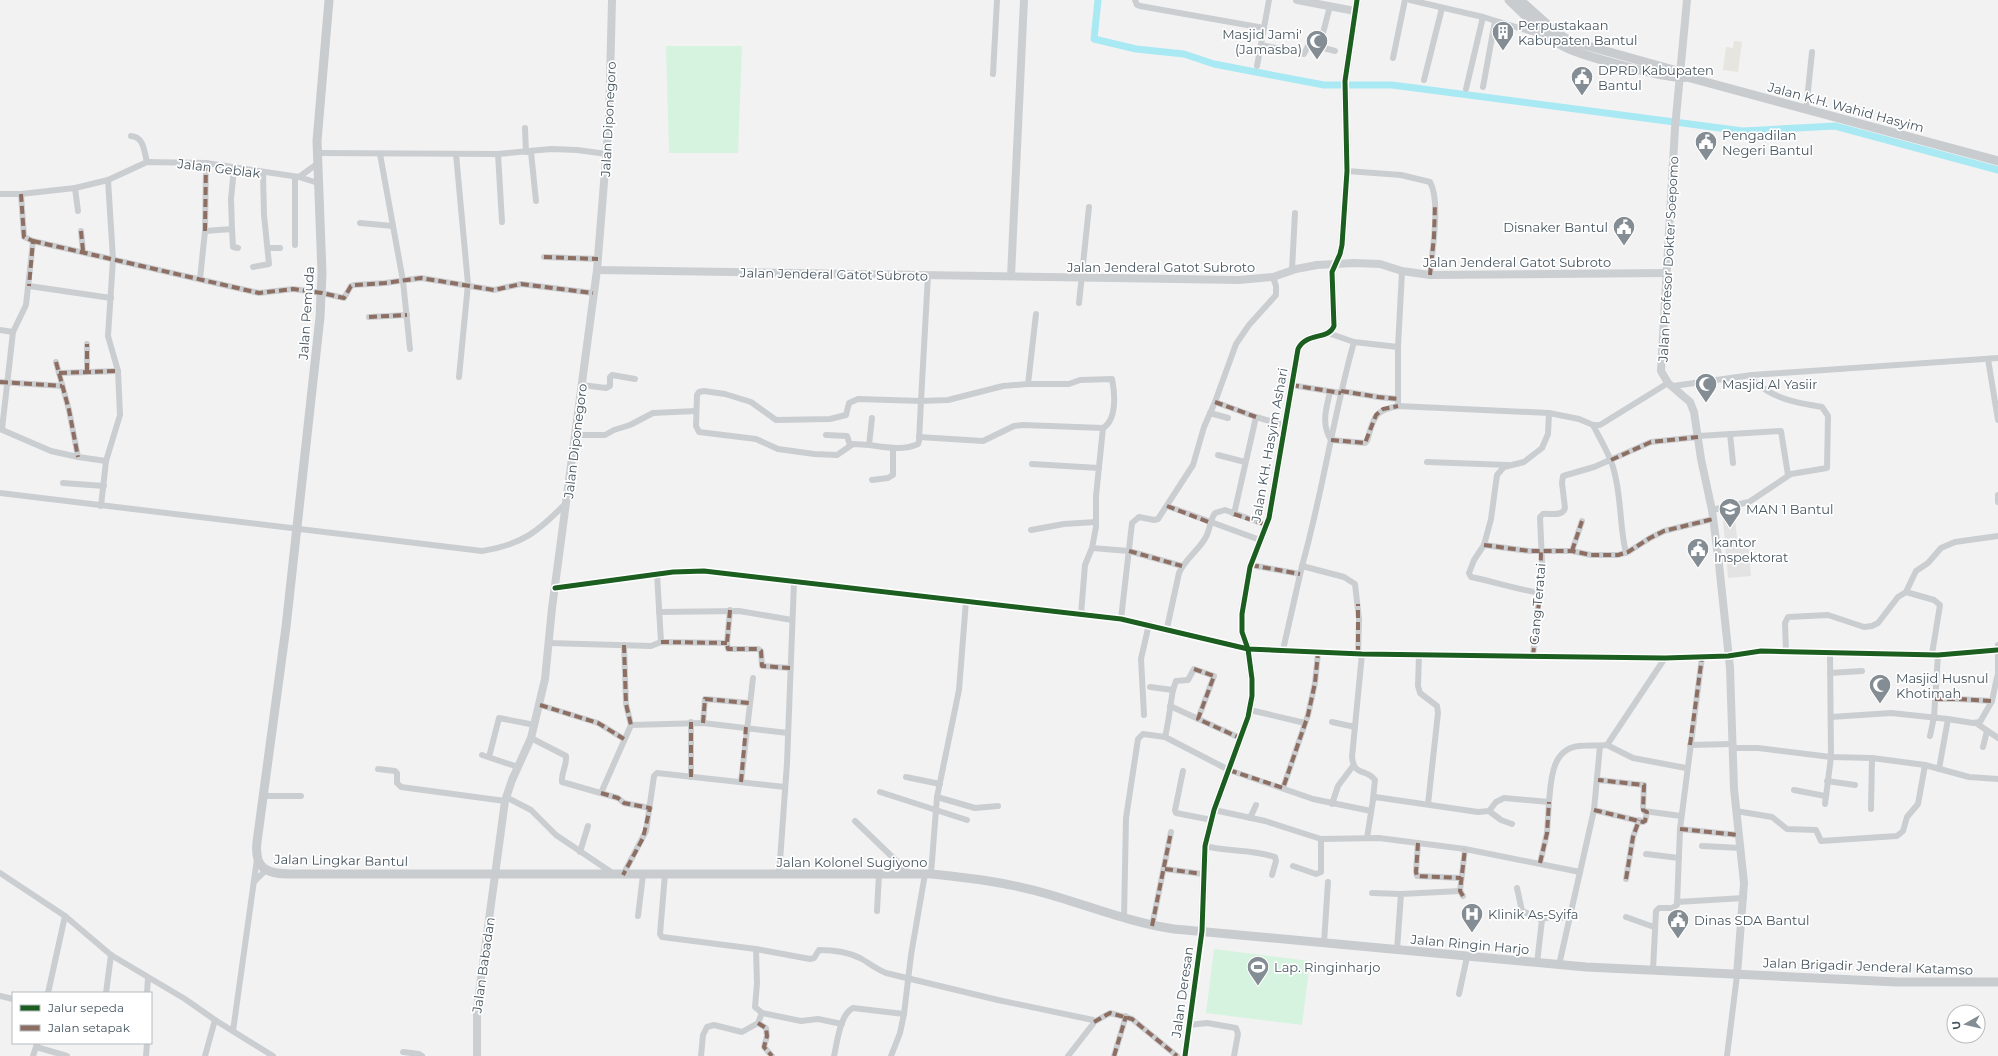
<svg xmlns="http://www.w3.org/2000/svg" width="1998" height="1056" font-family="Montserrat,sans-serif">
  <style>
    .commercial { fill: #e7e5e0 }
    .education { fill: #e4e3e4 }
    .green { fill: #d5f3de }
    .lines { fill: none; stroke-linecap: round; stroke-linejoin: round }
    .canal { stroke: #a8e9f3; stroke-width: 7 }
    .street { stroke: #cbced1; stroke-width: 6 }
    .secondary { stroke: #cccfd2; stroke-width: 8 }
    .primary { stroke: #c8cccf; stroke-width: 9 }
    .quiet { stroke: #8d6e63; stroke-width: 4; stroke-dasharray: 8 4; stroke-linecap: butt }
    .cycleway-casing { stroke: #fff; stroke-width: 8 }
    .cycleway { stroke: #1b5e20; stroke-width: 5 }
    .labels { text-anchor: middle; dominant-baseline: central; stroke-width: 3.5; stroke-linejoin: round; paint-order: stroke }
    .poi-label { font-size: 13px; fill: #475660; stroke: #fff; text-anchor: start }
    .street-label { font-size: 13px; fill: #475660; stroke: #fff }
  </style>
  <rect width="100%" height="100%" fill="#f3f2f2"/>
  <polygon class="commercial" points="1734,41 1742,42 1738,72 1723,70 1726,47 1733,48"/>
  <polygon class="education" points="1734,508 1738,548 1749,548 1751,576 1728,578 1722,509"/>
  <g class="green">
    <polygon points="666,46 742,46 738,153 669,153"/>
    <polygon points="1214,949 1310,961 1302,1025 1206,1013"/>
  </g>
  <g class="lines">
    <polyline class="canal" points="1098,0 1094,39 1136,49 1184,54 1214,64 1324,85 1392,85 1743,131 1835,126 1998,170"/>
    <g class="street">
      <polyline points="1135,0 1137,5 1140,6 1264,28"/>
      <polyline points="1410,0 1483,17 1545,36"/>
      <polyline points="1323,33 1330,6"/>
      <polyline points="1261,45 1304,54 1309,44 1335,51"/>
      <polyline points="1393,58 1405,0"/>
      <polyline points="1257,66 1269,0"/>
      <polyline points="993,74 997,0"/>
      <polyline points="1424,80 1442,8"/>
      <polyline points="1483,87 1495,21"/>
      <polyline points="1466,89 1483,17"/>
      <polyline points="1806,110 1812,52"/>
      <polyline points="525,128 526,152"/>
      <path d="M131,136C144,137 144,151 147,162"/>
      <polyline points="531,152 536,201"/>
      <polyline points="317,153 498,154 551,149 577,150 607,154"/>
      <polyline points="380,154 403,281 410,349"/>
      <polyline points="456,154 468,284 459,377"/>
      <polyline points="498,154 502,222"/>
      <path d="M1347,171L1401,175L1430,182C1441,201 1432,252 1430,275"/>
      <polyline points="299,177 317,164"/>
      <polyline points="75,188 78,211"/>
      <polyline points="0,194 21,194 75,188 108,180 147,162 206,163 299,177 318,183"/>
      <polyline points="360,223 393,226"/>
      <polyline points="232,229 233,247 238,248"/>
      <polyline points="81,231 83,251"/>
      <polyline points="205,231 232,229 231,199 234,168"/>
      <polyline points="33,241 259,293 293,289 322,293 344,298 351,286 354,285 385,283 421,278 494,290 521,284 593,293"/>
      <polyline points="295,245 295,177"/>
      <polyline points="268,248 280,248"/>
      <polyline points="544,257 598,259"/>
      <polyline points="253,267 269,264 264,215 263,173"/>
      <polyline points="1292,270 1295,213"/>
      <polyline points="200,279 205,231 206,163"/>
      <polyline points="29,286 111,298"/>
      <polyline points="1079,303 1089,207"/>
      <polyline points="369,317 407,315"/>
      <polyline points="0,330 13,332"/>
      <polyline points="1328,333 1354,342 1398,347 1398,406"/>
      <polyline points="1398,347 1402,271"/>
      <polyline points="1988,359 1998,420"/>
      <polyline points="56,362 69,410 78,457"/>
      <polyline points="87,371 87,344"/>
      <polyline points="59,373 118,371"/>
      <polyline points="0,382 62,386"/>
      <polyline points="1028,384 1036,314"/>
      <polyline points="582,385 606,388 610,386 610,377 612,375 635,379"/>
      <polyline points="1291,385 1341,393"/>
      <polyline points="1673,386 1752,375 1998,358"/>
      <polyline points="1341,391 1378,397 1398,399"/>
      <path d="M1330,392C1326,409 1321,424 1331,440L1365,443L1367,441C1374,419 1372,411 1398,406L1549,413L1579,419L1593,425H1600L1668,383"/>
      <polyline points="1215,402 1256,417"/>
      <polyline points="1210,413 1228,418"/>
      <path d="M872,418L869,445C884,447 904,451 918,444L919,441L921,401L948,400L1003,386L1028,384H1069L1080,380L1112,379C1115,393 1117,420 1103,428"/>
      <path d="M1593,425C1600,439 1609,453 1613,467C1622,496 1619,525 1626,553"/>
      <polyline points="0,429 51,451 78,457 106,461"/>
      <polyline points="2,429 13,332 26,305 33,241 24,237 21,194"/>
      <polyline points="1730,434 1733,463"/>
      <polyline points="575,435 605,435 614,430 630,425 653,413 696,411"/>
      <polyline points="826,435 847,436 850,445"/>
      <polyline points="1698,436 1781,431 1788,475"/>
      <polyline points="919,437 983,441 1014,426 1023,425 1103,428 1096,496 1096,527 1092,548 1085,565 1081,614"/>
      <polyline points="869,445 853,444 837,455 814,454 778,449 756,439 699,432 696,426 697,395 699,392 704,391 725,394 751,402 776,420 830,419 846,415 849,403 858,399 921,401 928,275"/>
      <polyline points="1218,455 1245,462"/>
      <polyline points="1427,462 1508,465"/>
      <polyline points="1032,464 1099,468"/>
      <polyline points="872,480 888,478 893,475 893,448"/>
      <polyline points="63,483 104,486"/>
      <path d="M0,493L482,551C522,545 539,531 567,502"/>
      <polyline points="1998,495 1998,502"/>
      <polyline points="101,506 106,461 120,415 118,371 108,336 113,259 108,180"/>
      <polyline points="1167,506 1260,540"/>
      <path d="M1712,510L1749,502L1791,474L1827,468L1828,416L1822,407C1797,403 1773,399 1753,380L1752,375"/>
      <polyline points="1234,514 1256,417 1284,425"/>
      <polyline points="1031,530 1064,524 1096,522"/>
      <polyline points="1484,545 1529,551 1572,551 1591,555 1618,555 1628,552 1650,538 1664,531 1713,519"/>
      <polyline points="1092,548 1129,551 1182,566"/>
      <polyline points="1572,551 1582,521"/>
      <polyline points="1251,565 1300,574"/>
      <path d="M1302,566C1323,492 1333,416 1354,342"/>
      <polyline points="657,574 661,642"/>
      <polyline points="555,588 673,572 704,571 1121,619 1248,649 1362,654 1665,658 1728,656 1761,651 1938,655 1997,650"/>
      <polyline points="1906,592 1934,600 1940,605 1932,654"/>
      <path d="M1540,593C1516,589 1495,582 1471,577L1469,573L1474,560L1484,545L1491,519L1497,475L1504,467L1524,462L1542,448L1548,434L1549,413"/>
      <polyline points="730,610 727,643 728,649 758,649 761,651 762,666 790,668"/>
      <polyline points="659,612 739,611 792,620"/>
      <polyline points="1121,619 1132,523 1139,517 1154,520 1158,519 1193,465 1204,427 1215,402 1236,344 1249,325 1276,295 1276,286 1273,277"/>
      <path d="M1167,628L1179,573C1185,559 1199,550 1206,537C1210,529 1210,520 1215,513L1225,510L1267,525"/>
      <polyline points="548,643 651,646 661,642 727,643"/>
      <polyline points="1998,645 1998,678"/>
      <polyline points="1283,650 1302,566 1344,577 1355,584 1359,619 1358,654"/>
      <polyline points="1786,651 1785,623 1788,617 1828,615 1864,627 1872,626 1878,623 1898,597 1906,592 1916,571 1928,563 1941,548 1955,542 1998,536"/>
      <path d="M1362,654L1352,757C1354,777 1366,768 1375,780L1373,798"/>
      <polyline points="1419,655 1418,686 1420,693 1437,706 1438,713 1428,804"/>
      <path d="M1533,656L1542,562L1540,517L1543,514C1551,513 1562,517 1565,508L1562,483L1563,476L1594,467L1651,442L1698,437"/>
      <polyline points="1830,673 1862,671"/>
      <path d="M1150,687L1173,690C1170,706 1169,721 1165,737"/>
      <polyline points="1173,690 1176,681 1188,680 1194,669 1214,676 1198,719"/>
      <polyline points="1935,699 1957,699 1992,701"/>
      <polyline points="540,705 598,723 624,739"/>
      <polyline points="1170,706 1240,738"/>
      <polyline points="1250,710 1305,723"/>
      <polyline points="1144,715 1141,659 1149,624"/>
      <polyline points="1831,717 1891,713 1948,719"/>
      <polyline points="1332,722 1355,727"/>
      <polyline points="703,723 705,699 749,703"/>
      <polyline points="1976,723 1998,738"/>
      <polyline points="631,725 703,723 788,733"/>
      <polyline points="1930,736 1934,717 1938,655"/>
      <path d="M531,738L566,756C567,765 561,773 562,782L618,798L624,803L650,808"/>
      <polyline points="1607,745 1633,758 1686,768"/>
      <polyline points="1690,745 1732,744"/>
      <polyline points="1983,747 1987,731"/>
      <polyline points="1732,748 1758,748 1831,757 1872,758 1925,765 1969,777 1998,779"/>
      <polyline points="482,755 518,767"/>
      <polyline points="489,757 499,718 535,725"/>
      <polyline points="378,769 395,771 397,773 397,783 401,787 505,801"/>
      <polyline points="1939,769 1948,719 1973,723 1980,722 1992,701 1997,677"/>
      <polyline points="1183,771 1175,810 1176,813 1212,820"/>
      <polyline points="691,777 691,722"/>
      <polyline points="906,777 940,784"/>
      <polyline points="1598,780 1644,785 1643,807 1644,811 1681,816"/>
      <polyline points="1827,781 1855,785"/>
      <polyline points="741,782 753,678"/>
      <polyline points="1283,788 1308,715 1315,683 1318,653"/>
      <polyline points="1794,790 1825,796"/>
      <polyline points="880,792 967,820"/>
      <polyline points="601,793 631,725 626,704 624,645"/>
      <polyline points="264,796 301,796"/>
      <polyline points="506,797 531,810 556,835 614,874"/>
      <polyline points="937,797 975,808 998,806"/>
      <polyline points="1332,804 1338,786 1353,766"/>
      <polyline points="1825,804 1831,757 1830,653"/>
      <polyline points="1871,809 1872,758"/>
      <polyline points="1214,810 1265,821 1321,839 1379,838 1418,843 1465,849 1580,872"/>
      <polyline points="1594,810 1643,822 1645,821 1647,812"/>
      <polyline points="1489,811 1501,820 1512,824"/>
      <polyline points="1736,811 1772,817 1787,829 1816,830 1821,841 1897,836 1903,831 1907,817 1918,804 1925,765"/>
      <polyline points="1250,818 1256,805"/>
      <polyline points="855,821 910,874"/>
      <polyline points="1680,829 1739,835"/>
      <path d="M1367,838L1373,800L1375,797L1478,812L1489,811L1496,802L1504,798L1549,802C1551,781 1551,749 1579,746C1588,745 1598,746 1607,745L1665,658"/>
      <polyline points="1418,843 1416,872 1417,876 1461,878"/>
      <path d="M1205,846C1228,852 1252,849 1275,857L1276,861L1272,875"/>
      <polyline points="1702,846 1741,848"/>
      <polyline points="580,852 588,826"/>
      <polyline points="1646,854 1679,858"/>
      <polyline points="1540,863 1547,833 1549,802"/>
      <polyline points="1293,866 1316,874 1321,872 1321,839"/>
      <polyline points="1165,869 1203,874"/>
      <polyline points="0,873 65,916 111,955 185,999 215,1020 273,1056"/>
      <path d="M665,874L660,934L662,937L756,949L810,959L814,958L819,950C833,950 848,952 860,958C869,963 876,969 886,973L998,1000L1093,1020V1024L1068,1056"/>
      <polyline points="931,874 937,797 959,690 966,601"/>
      <polyline points="623,875 646,831 654,776 657,773 785,787"/>
      <polyline points="779,875 787,763 794,582"/>
      <polyline points="1626,879 1633,837 1639,820"/>
      <polyline points="254,882 266,870"/>
      <polyline points="1517,888 1522,911 1542,920 1537,963"/>
      <polyline points="1372,893 1401,894"/>
      <polyline points="1463,896 1460,891 1465,849"/>
      <polyline points="1677,902 1744,898"/>
      <polyline points="877,911 879,874"/>
      <polyline points="638,916 643,875"/>
      <polyline points="1626,917 1654,927"/>
      <polyline points="1124,918 1126,818 1138,739 1143,734 1165,737 1229,770 1313,799 1371,811"/>
      <polyline points="1541,919 1555,916 1570,919"/>
      <polyline points="1152,926 1171,832"/>
      <polyline points="1324,943 1328,882"/>
      <polyline points="756,949 757,983 755,1007 762,1013"/>
      <polyline points="1397,950 1401,894 1460,891"/>
      <polyline points="1559,965 1594,810 1600,746"/>
      <polyline points="1653,970 1656,911 1659,908 1672,908 1677,905 1680,829 1702,657"/>
      <polyline points="48,993 65,916"/>
      <polyline points="106,993 111,955"/>
      <polyline points="147,993 148,978"/>
      <polyline points="1459,994 1467,957"/>
      <polyline points="0,996 13,999"/>
      <polyline points="1094,1022 1110,1013 1132,1019 1177,1056"/>
      <polyline points="758,1023 766,1028 767,1036 764,1047 772,1056"/>
      <polyline points="1189,1025 1207,1023 1236,1028 1238,1034 1234,1056"/>
      <polyline points="233,1031 257,859"/>
      <polyline points="36,1047 67,1056"/>
      <polyline points="403,1052 419,1054 422,1056"/>
      <polyline points="33,1056 37,1044"/>
      <polyline points="146,1056 147,1043"/>
      <polyline points="205,1056 215,1020"/>
      <polyline points="701,1056 703,1035 707,1027 714,1025 742,1032 758,1023 762,1013 801,1021 818,1019 842,1024"/>
      <path d="M834,1056C837,1043 840,1014 853,1008L904,1014"/>
      <polyline points="891,1056 900,1033 904,1014 911,955 925,874"/>
      <polyline points="1114,1056 1126,1016"/>
      <polyline points="1185,1056 1202,931"/>
      <polyline points="1727,1056 1737,975"/>
    </g>
    <g class="secondary">
      <polyline points="1297,0 1355,11"/>
      <polyline points="1687,0 1675,128 1661,371 1668,383 1690,402 1694,412 1701,459 1712,510 1719,564 1730,668 1734,789 1744,883 1737,975"/>
      <polyline points="597,270 1239,280 1273,277 1296,269 1317,265 1354,263 1380,264 1402,271 1430,275 1666,273"/>
      <polyline points="1011,276 1024,0"/>
      <path d="M1202,931L1205,846L1214,810L1248,717L1252,696V679L1248,649L1242,632V614L1250,567L1269,518L1298,349C1306,332 1329,340 1334,326L1332,272L1340,254L1342,245L1347,171L1345,81L1357,0"/>
      <polyline points="477,1056 477,1008 505,801 512,780 531,738 545,679 552,608 597,270 609,120 612,0"/>
    </g>
    <g class="primary">
      <path d="M329,0L317,141L322,273L320,317L286,627L257,842C254,869 267,874 291,874H931C971,878 1012,883 1051,895C1092,907 1132,923 1174,929L1586,967L1897,982H1998"/>
      <path d="M1509,0C1526,16 1542,34 1563,46C1579,55 1672,81 1687,77"/>
      <polyline points="1520,0 1556,32 1570,41 1681,72 1687,77 1998,161"/>
    </g>
    <g class="quiet">
      <polyline points="21,194 24,237 33,241 29,286"/>
      <polyline points="81,231 83,251"/>
      <polyline points="205,231 206,163"/>
      <polyline points="33,241 259,293 293,289 322,293 344,298 351,286 354,285 385,283 421,278 494,290 521,284 593,293"/>
      <polyline points="544,257 598,259"/>
      <polyline points="1430,275 1434,237 1435,204"/>
      <polyline points="369,317 407,315"/>
      <polyline points="56,362 69,410 78,457"/>
      <polyline points="87,371 87,344"/>
      <polyline points="59,373 118,371"/>
      <polyline points="0,382 62,386"/>
      <polyline points="1291,385 1341,393"/>
      <polyline points="1341,391 1378,397 1398,399"/>
      <polyline points="1215,402 1256,417"/>
      <polyline points="1331,440 1365,443 1376,415 1383,409 1398,406"/>
      <polyline points="1611,460 1651,442 1698,437"/>
      <polyline points="1167,506 1211,523"/>
      <polyline points="1234,514 1267,525"/>
      <polyline points="1484,545 1529,551 1572,551 1591,555 1618,555 1628,552 1650,538 1664,531 1713,519"/>
      <polyline points="1129,551 1182,566"/>
      <polyline points="1572,551 1582,521"/>
      <polyline points="1251,565 1300,574"/>
      <polyline points="730,610 727,643 728,649 758,649 761,651 762,666 790,668"/>
      <polyline points="661,642 727,643"/>
      <polyline points="624,645 626,704 631,725"/>
      <polyline points="1358,654 1358,604"/>
      <polyline points="1533,656 1540,593 1541,552"/>
      <polyline points="1194,669 1214,676 1198,719 1240,738"/>
      <polyline points="1935,699 1957,699 1992,701"/>
      <polyline points="540,705 598,723 624,739"/>
      <polyline points="703,723 705,699 749,703"/>
      <polyline points="1690,745 1702,657"/>
      <polyline points="1229,770 1283,788 1308,715 1315,683 1318,653"/>
      <polyline points="691,777 691,722"/>
      <polyline points="741,782 746,727"/>
      <polyline points="601,793 618,798 624,803 650,808 643,838 623,875"/>
      <polyline points="1594,810 1643,822 1645,821 1647,812 1643,810 1644,785 1598,780"/>
      <polyline points="1680,829 1739,835"/>
      <polyline points="1418,843 1416,872 1417,876 1461,878"/>
      <polyline points="1540,863 1547,833 1549,802"/>
      <polyline points="1165,869 1203,874"/>
      <polyline points="1626,879 1633,837 1639,820"/>
      <polyline points="1463,896 1460,891 1465,849"/>
      <polyline points="1152,926 1171,832"/>
      <polyline points="1094,1022 1110,1013 1132,1019 1177,1056"/>
      <polyline points="758,1023 766,1028 767,1036 764,1047 772,1056"/>
      <polyline points="1114,1056 1126,1016"/>
    </g>
    <g class="cycleway-casing">
      <g id="cycleway">
        <polyline points="555,588 673,572 704,571 1121,619 1248,649 1362,654 1665,658 1728,656 1761,651 1938,655 1997,650"/>
        <path d="M1185,1056L1202,931L1205,846L1214,810L1248,717L1252,696V679L1248,649L1242,632V614L1250,567L1269,518L1298,349C1306,332 1329,340 1334,326L1332,272L1340,254L1342,245L1347,171L1345,81L1357,0"/>
      </g>
    </g>
    <use href="#cycleway" class="cycleway"/>
  </g>
  <defs>
    <g id="building-pin" transform="scale(1.15)"><path d="M0 17L-7.5 6A9.5 9.5 0 1 1 7.5 6Z" fill="#838d93" stroke="#fff"/><path d="M-4-6H4V6H1V3H-1V6H-4ZM-2.5-4.3h1.7v1.8h-1.7ZM.8-4.3h1.7v1.8H.8ZM-2.5-1h1.7V.8h-1.7ZM.8-1h1.7V.8H.8Z" fill="#fff"/></g>
    <g id="mosque-pin" transform="scale(1.15)"><path d="M0 17L-7.5 6A9.5 9.5 0 1 1 7.5 6Z" fill="#838d93" stroke="#fff"/><path d="M3.5-4.9A6 6 0 1 0 3.5 4.9A5 5 0 1 1 3.5-4.9Z" fill="#fff"/></g>
    <g id="civic-pin" transform="scale(1.15)"><path d="M0 17L-7.5 6A9.5 9.5 0 1 1 7.5 6Z" fill="#838d93" stroke="#fff"/><path d="M-.6-6.5H3V-4.5H.6V-3L4-1V1h2V6H-6V1h2V-1L-.6-3ZM-1.2 2.5V6h2.4V2.5Z" fill="#fff"/></g>
    <g id="school-pin" transform="scale(1.15)"><path d="M0 17L-7.5 6A9.5 9.5 0 1 1 7.5 6Z" fill="#838d93" stroke="#fff"/><path d="M0-5L7-2L0 1L-7-2ZM-4 1L0 2.5L4 1V4Q0 6-4 4Z" fill="#fff"/></g>
    <g id="hospital-pin" transform="scale(1.15)"><path d="M0 17L-7.5 6A9.5 9.5 0 1 1 7.5 6Z" fill="#838d93" stroke="#fff"/><path d="M-5-5h3v3.5h4V-5h3V5h-3V1.5h-4V5h-3Z" fill="#fff"/></g>
    <g id="stadium-pin" transform="scale(1.15)"><path d="M0 17L-7.5 6A9.5 9.5 0 1 1 7.5 6Z" fill="#838d93" stroke="#fff"/><path d="M0-5a6.5 5 0 1 0 0 10a6.5 5 0 1 0 0-10ZM-3.5-1.8h7v3.6h-7Z" fill="#fff"/></g>
  </defs>
  <g fill-rule="evenodd">
    <use href="#building-pin" x="1503" y="32"/>
    <use href="#mosque-pin" x="1317" y="41"/>
    <use href="#civic-pin" x="1582" y="77"/>
    <use href="#civic-pin" x="1706" y="142"/>
    <use href="#civic-pin" x="1624" y="227"/>
    <use href="#mosque-pin" x="1706" y="384"/>
    <use href="#school-pin" x="1730" y="509"/>
    <use href="#civic-pin" x="1698" y="549"/>
    <use href="#mosque-pin" x="1880" y="685"/>
    <use href="#hospital-pin" x="1472" y="914"/>
    <use href="#civic-pin" x="1678" y="920"/>
    <use href="#stadium-pin" x="1258" y="967"/>
  </g>
  <g class="labels">
    <g class="poi-label">
      <text x="1518" y="25">Perpustakaan<tspan x="1518" dy="15">Kabupaten Bantul</tspan></text>
      <text x="1302" y="34" text-anchor="end">Masjid Jami'<tspan x="1302" dy="15">(Jamasba)</tspan></text>
      <text x="1598" y="70">DPRD Kabupaten<tspan x="1598" dy="15">Bantul</tspan></text>
      <text x="1722" y="135">Pengadilan<tspan x="1722" dy="15">Negeri Bantul</tspan></text>
      <text x="1608" y="227" text-anchor="end">Disnaker Bantul</text>
      <text x="1722" y="384">Masjid Al Yasiir</text>
      <text x="1746" y="509">MAN 1 Bantul</text>
      <text x="1714" y="542">kantor<tspan x="1714" dy="15">Inspektorat</tspan></text>
      <text x="1896" y="678">Masjid Husnul<tspan x="1896" dy="15">Khotimah</tspan></text>
      <text x="1488" y="914">Klinik As-Syifa</text>
      <text x="1694" y="920">Dinas SDA Bantul</text>
      <text x="1274" y="967">Lap. Ringinharjo</text>
    </g>
    <g class="street-label">
      <text transform="translate(1846 107) rotate(15)">Jalan K.H. Wahid Hasyim</text>
      <text transform="translate(608 119) rotate(-87)">Jalan Diponegoro</text>
      <text transform="translate(219 168) rotate(7)">Jalan Geblak</text>
      <text transform="translate(1668 259) rotate(-87)">Jalan Profesor Dokter Soepomo</text>
      <text x="1517" y="262">Jalan Jenderal Gatot Subroto</text>
      <text x="1161" y="267">Jalan Jenderal Gatot Subroto</text>
      <text transform="translate(834 274) rotate(1)">Jalan Jenderal Gatot Subroto</text>
      <text transform="translate(306 313) rotate(-86)">Jalan Pemuda</text>
      <text transform="translate(575 441) rotate(-83)">Jalan Diponegoro</text>
      <text transform="translate(1269 445) rotate(-80)">Jalan KH. Hasyim Ashari</text>
      <text transform="translate(1537 604) rotate(-85)">Gang Teratai</text>
      <text transform="translate(341 860) rotate(1)">Jalan Lingkar Bantul</text>
      <text x="852" y="862">Jalan Kolonel Sugiyono</text>
      <text transform="translate(1470 944) rotate(5)">Jalan Ringin Harjo</text>
      <text transform="translate(483 965) rotate(-82)">Jalan Babadan</text>
      <text transform="translate(1868 966) rotate(2)">Jalan Brigadir Jenderal Katamso</text>
      <text transform="translate(1182 992) rotate(-82)">Jalan Deresan</text>
    </g>
  </g>
  <rect x="12" y="992" width="140" height="52" fill="#ffffff" stroke="#b5bbbf"/>
  <rect x="20" y="1005" width="20" height="6" fill="#1b5e20" stroke="#b5bbbf"/>
  <text x="48" y="1012" font-size="12" fill="#475660">Jalur sepeda</text>
  <rect x="20" y="1025" width="20" height="6" fill="#8d6e63" stroke="#b5bbbf"/>
  <text x="48" y="1032" font-size="12" fill="#475660">Jalan setapak</text>
  <g transform="translate(1966 1024) rotate(262)"><circle r="19" fill="#ffffff" stroke="#b5bbbf"/>
  <path d="M0-3L7 15L0 10L-7 15Z" fill="#838d93"/>
  <text y="-6" font-size="11" font-weight="bold" text-anchor="middle" fill="#475660">U</text>
  </g>
</svg>
